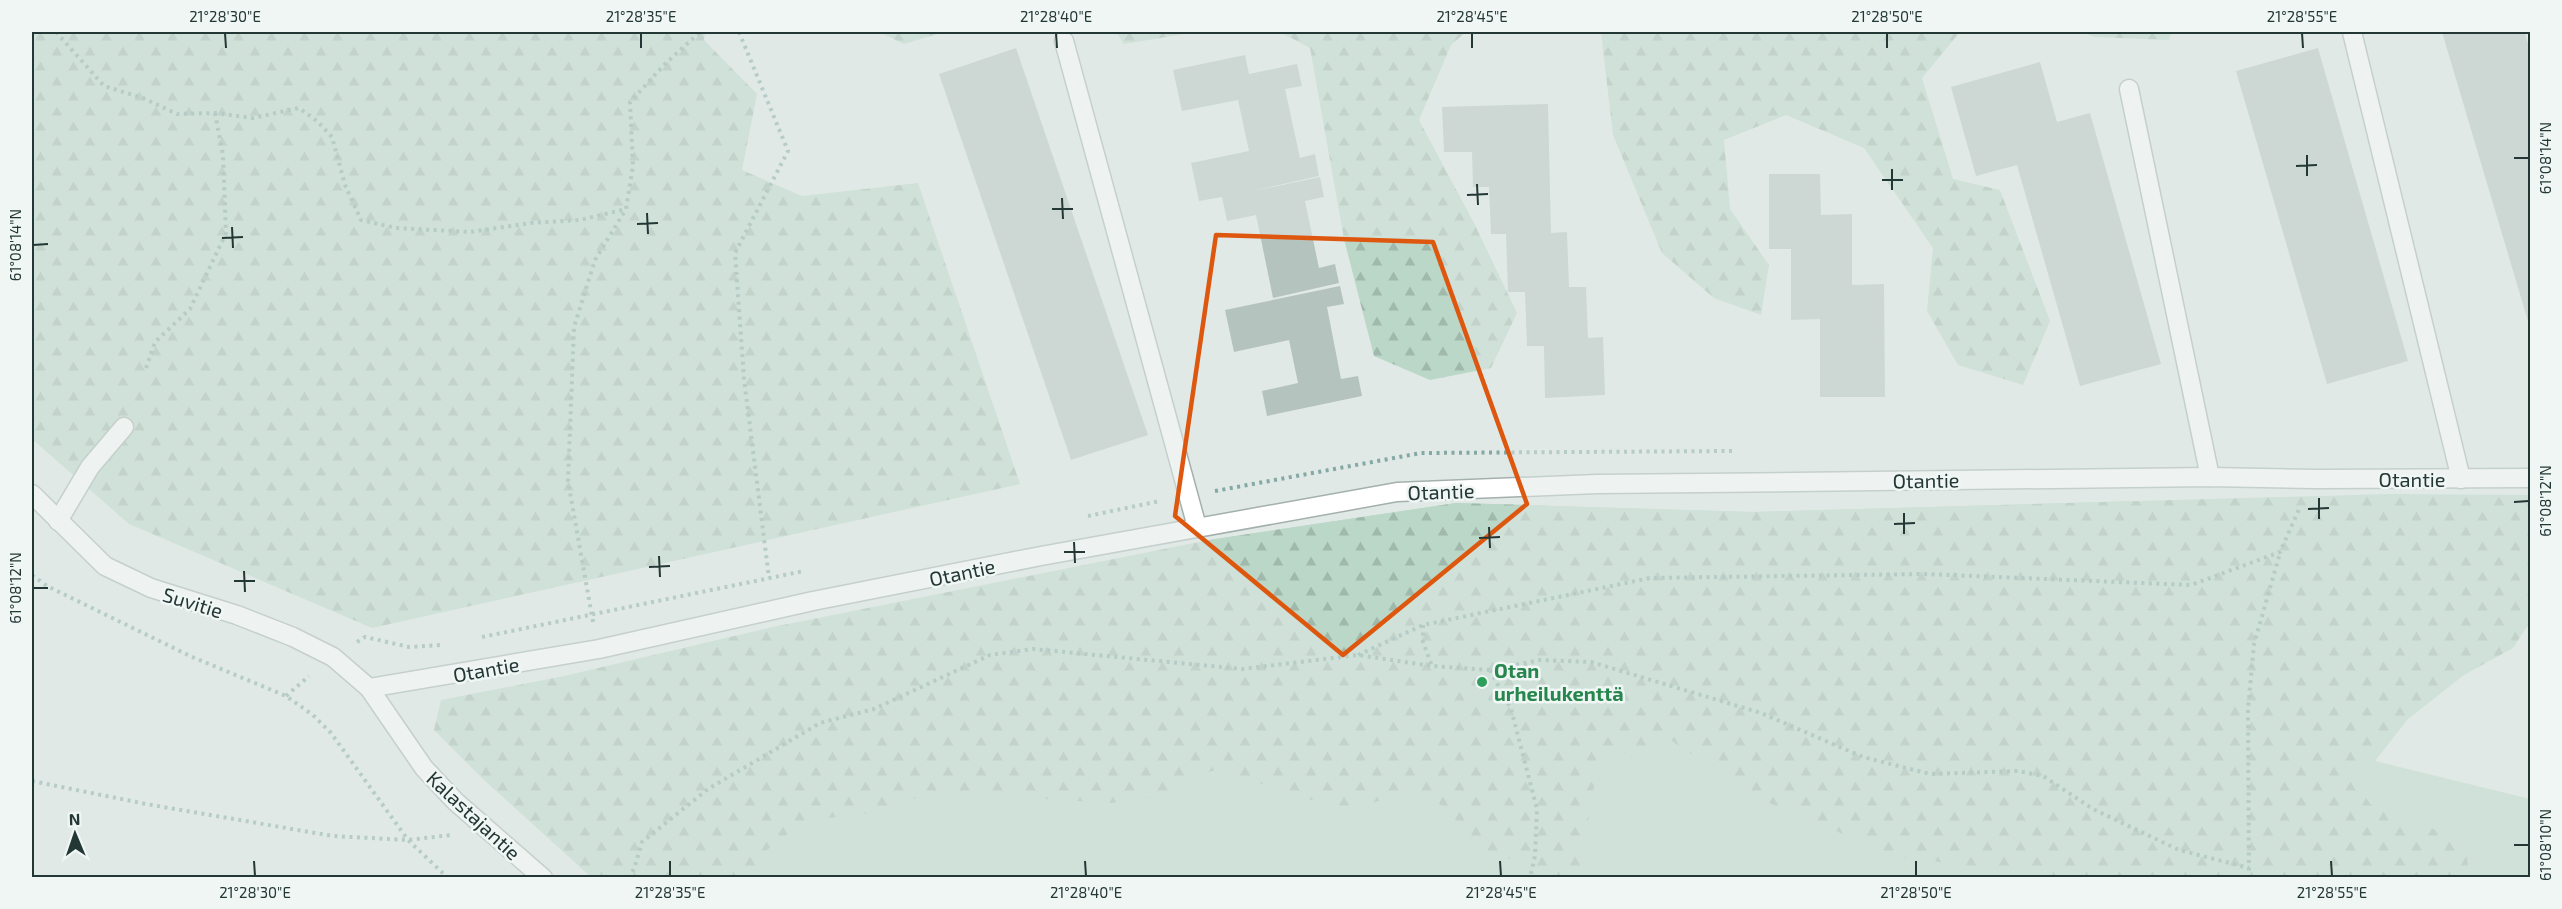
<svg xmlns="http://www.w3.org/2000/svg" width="2562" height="909" font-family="'Exo 2',sans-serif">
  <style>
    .grass { fill: #bbd7c7 }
    .forest { fill: url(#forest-firs) }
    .building { fill: #b5c3bf }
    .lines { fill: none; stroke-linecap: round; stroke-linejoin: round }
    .lane-casing { stroke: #a4b0ad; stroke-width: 21 }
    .street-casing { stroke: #a4b0ad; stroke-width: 21 }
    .path { stroke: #84a8a3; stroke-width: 4; stroke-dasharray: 3 4.5; stroke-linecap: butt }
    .lane { stroke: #fff; stroke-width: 18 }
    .street { stroke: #fff; stroke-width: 18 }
    .marked { fill: none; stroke: #de570e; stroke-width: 4.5; stroke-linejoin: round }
    .ticks { fill: none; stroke: #233735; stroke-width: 2 }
    .leisure-dot { fill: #2e9e5b; stroke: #eff6f4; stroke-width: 2 }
    .labels { text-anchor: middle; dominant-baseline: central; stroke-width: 5; stroke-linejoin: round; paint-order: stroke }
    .street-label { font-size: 20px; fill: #233735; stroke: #eff6f4 }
    .leisure-label { font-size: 20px; font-weight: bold; fill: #27864d; stroke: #eff6f4; text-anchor: start }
    .neatline { fill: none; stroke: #233735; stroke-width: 2 }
    .ticks-label { font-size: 15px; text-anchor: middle; fill: #233735 }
  </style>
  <defs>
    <pattern id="forest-firs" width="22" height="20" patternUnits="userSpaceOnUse" patternTransform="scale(1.5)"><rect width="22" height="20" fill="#bbd7c7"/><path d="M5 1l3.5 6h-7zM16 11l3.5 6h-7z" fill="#a0b9ac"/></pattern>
  </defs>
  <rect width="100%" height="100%" fill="#e0e9e6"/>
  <polygon class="grass" points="2135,501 2225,737 2375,761 2530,799 2530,878 717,878 1209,540 1456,503 1753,512"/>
  <g class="forest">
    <polygon points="32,32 705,32 704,40 757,94 742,170 802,196 918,183 1020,484 372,628 129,524 32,439"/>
    <polygon points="879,32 944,32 904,44"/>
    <polygon points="1116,32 1196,32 1124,44"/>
    <polygon points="1280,32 1466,32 1451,45 1419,120 1474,223 1517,313 1491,368 1430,380 1374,356 1344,239 1310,48"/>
    <polygon points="1601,32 1960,32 1922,78 1953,179 2000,190 2050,321 2023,385 1958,365 1927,311 1933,248 1864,148 1786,115 1724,140 1730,209 1769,265 1761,315 1714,298 1662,253 1613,135"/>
    <polygon points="2083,32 2171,32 2169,40 2094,37"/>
    <polygon points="2389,494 2530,495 2530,622 2513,648 2464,675 2408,719 2375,761 2353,776 2370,804 2422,825 2465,840 2468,866 2456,877 2071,878 1898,857 1757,798 1672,741 1599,759 1588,821 1585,877 1531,877 1519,861 1491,854 1434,799 1415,786 1356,810 1290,795 1220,768 1199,776 1183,792 1112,803 989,796 916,798 861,815 805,820 762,854 751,877 591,877 483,779 434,730 441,700 564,676 773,627 1209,540 1456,503 1753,512"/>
  </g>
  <g class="building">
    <polygon points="2442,32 2525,32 2530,52 2530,328"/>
    <polygon points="1016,48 1148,435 1071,460 939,74"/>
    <polygon points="2318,48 2408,361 2327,384 2236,71"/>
    <polygon points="1245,55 1249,74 1297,64 1302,86 1285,89 1300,158 1315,154 1319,176 1248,192 1320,177 1324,197 1305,201 1319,268 1335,264 1339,283 1273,298 1256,215 1227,221 1222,197 1199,201 1191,163 1249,151 1238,100 1182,111 1173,70"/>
    <polygon points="2040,62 2057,122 2090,113 2161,364 2080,386 2017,165 1976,176 1951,87"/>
    <polygon points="1548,104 1551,233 1567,232 1569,287 1586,287 1588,338 1603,337 1605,395 1545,398 1544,346 1527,346 1525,292 1508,292 1506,234 1491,234 1489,187 1473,187 1472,152 1444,152 1442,107"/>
    <polygon points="1769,174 1820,174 1821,215 1852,214 1852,285 1884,284 1885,397 1820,397 1820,319 1791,320 1791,249 1769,249"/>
    <polygon points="1340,286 1344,304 1327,307 1341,379 1358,376 1362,396 1267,416 1262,391 1298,383 1289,340 1234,352 1225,310"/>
  </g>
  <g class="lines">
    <g class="lane-casing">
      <g id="lane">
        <polyline points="2352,32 2461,479"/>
        <polyline points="1064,41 1197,527"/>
        <polyline points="2129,89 2210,477"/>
        <polyline points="58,521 90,467 124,427"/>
      </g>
    </g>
    <g class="street-casing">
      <g id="street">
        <polyline points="32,494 105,566 151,588 237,615 293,637 333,657 369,688 424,768 456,802 543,878"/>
        <polyline points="369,688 599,649 813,601 1041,556 1397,492 1597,484 1794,482 2210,477 2316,479 2530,478"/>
      </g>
    </g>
    <g class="path">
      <polyline points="56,32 104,86 143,98 177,114 215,113 253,118 299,108 317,121 332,137 345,185 361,220 396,228 470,232 531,223 580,220 626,209"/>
      <polyline points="739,32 788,151 735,253 744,379 769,578"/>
      <polyline points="146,368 155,342 190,309 226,233 223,155 215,113"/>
      <polyline points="1215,491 1421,453 1732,451"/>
      <polyline points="1088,516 1160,501"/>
      <polyline points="32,575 47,586 190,656 286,696 313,715 331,733 408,840 448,878"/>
      <polyline points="593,622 568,481 574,327 595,260 626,209 633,166 630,102 666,63 700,32"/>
      <polyline points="1423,625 1423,642 1432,666 1490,670 1540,660 1591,662 1761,713 1863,757 1930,774 2018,771 2043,776 2093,809 2179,850 2249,868"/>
      <polyline points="482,637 804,571"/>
      <polyline points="357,642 365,637 409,647 440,645"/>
      <polyline points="1358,655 1423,625 1650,578 1924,574 2191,585 2280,552 2300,507"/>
      <polyline points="1490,670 1511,709 1537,809 1535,856 1530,878"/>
      <polyline points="286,696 309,676"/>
      <polyline points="32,781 146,804 333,836 408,840 451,835"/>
      <polyline points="628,878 634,869 642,842 708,789 820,723 874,709 990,655 1033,649 1242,669 1358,655 1432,666"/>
      <polyline points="2249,878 2248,709 2254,644 2280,553"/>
    </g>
    <use href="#lane" class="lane"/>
    <use href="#street" class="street"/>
  </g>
  <path d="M0 0H2562V909H0ZM1216,235L1433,242L1527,504L1343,655L1175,516Z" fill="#e0e9e6" fill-opacity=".55" fill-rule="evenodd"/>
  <path class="marked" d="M1216,235L1433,242L1527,504L1343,655L1175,516Z"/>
  <path class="ticks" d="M225,33L226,48M641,33V48M1056,33L1057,48M1472,33V48M1887,33V48M2302,33L2303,48M2307,155V176M2514,158H2529M2296,166L2317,165M1892,169V190M1882,180H1903M1477,184L1478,205M1467,195L1488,194M1062,198L1063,219M1052,209H1073M647,213L648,234M637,224L658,223M232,227L233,248M222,238L243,237M33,245L48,244M2319,498V519M2514,502L2529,501M2308,509L2329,508M1904,513V534M1894,524L1915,523M1489,527L1490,548M1479,538L1500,537M1074,542L1075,563M1064,552H1085M659,556L660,577M649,567L670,566M244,571L245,592M234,581H255M33,588H48M2514,845H2529M254,861L255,876M670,861V876M1085,861L1086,876M1500,861L1501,876M1916,861V876M2331,861L2332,876"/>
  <circle class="leisure-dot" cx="1482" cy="682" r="6"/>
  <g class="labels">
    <g class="street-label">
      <text x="2412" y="479">Otantie</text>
      <text transform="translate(1926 480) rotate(-1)">Otantie</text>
      <text transform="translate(1441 491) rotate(-2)">Otantie</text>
      <text transform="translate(962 572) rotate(-12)">Otantie</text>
      <text transform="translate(193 602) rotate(17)">Suvitie</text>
      <text transform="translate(486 669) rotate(-10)">Otantie</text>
      <text transform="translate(474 815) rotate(43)">Kalastajantie</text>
    </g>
    <g class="leisure-label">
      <text x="1494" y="670">Otan<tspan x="1494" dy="23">urheilukenttä</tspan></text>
    </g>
  </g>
  <rect width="2562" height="909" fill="none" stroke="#eff6f4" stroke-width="66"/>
  <g transform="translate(75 834) rotate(358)" stroke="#eff6f4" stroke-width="4.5" paint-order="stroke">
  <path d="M0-4.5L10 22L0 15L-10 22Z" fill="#233735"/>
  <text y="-9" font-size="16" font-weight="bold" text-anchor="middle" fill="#233735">N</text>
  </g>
  <rect x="33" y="33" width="2496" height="843" class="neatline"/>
  <g class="ticks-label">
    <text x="225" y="22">21°28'30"E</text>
    <text x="641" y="22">21°28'35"E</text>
    <text x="1056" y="22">21°28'40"E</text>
    <text x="1472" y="22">21°28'45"E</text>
    <text x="1887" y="22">21°28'50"E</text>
    <text x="2302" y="22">21°28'55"E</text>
    <text transform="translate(2546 158) rotate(-90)" y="5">61°08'14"N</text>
    <text transform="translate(16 245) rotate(-90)" y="5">61°08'14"N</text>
    <text transform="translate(2546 501) rotate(-90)" y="5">61°08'12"N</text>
    <text transform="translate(16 588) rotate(-90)" y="5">61°08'12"N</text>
    <text transform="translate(2546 845) rotate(-90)" y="5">61°08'10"N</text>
    <text x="255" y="898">21°28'30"E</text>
    <text x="670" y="898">21°28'35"E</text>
    <text x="1086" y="898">21°28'40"E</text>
    <text x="1501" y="898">21°28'45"E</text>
    <text x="1916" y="898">21°28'50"E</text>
    <text x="2332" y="898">21°28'55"E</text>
  </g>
</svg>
